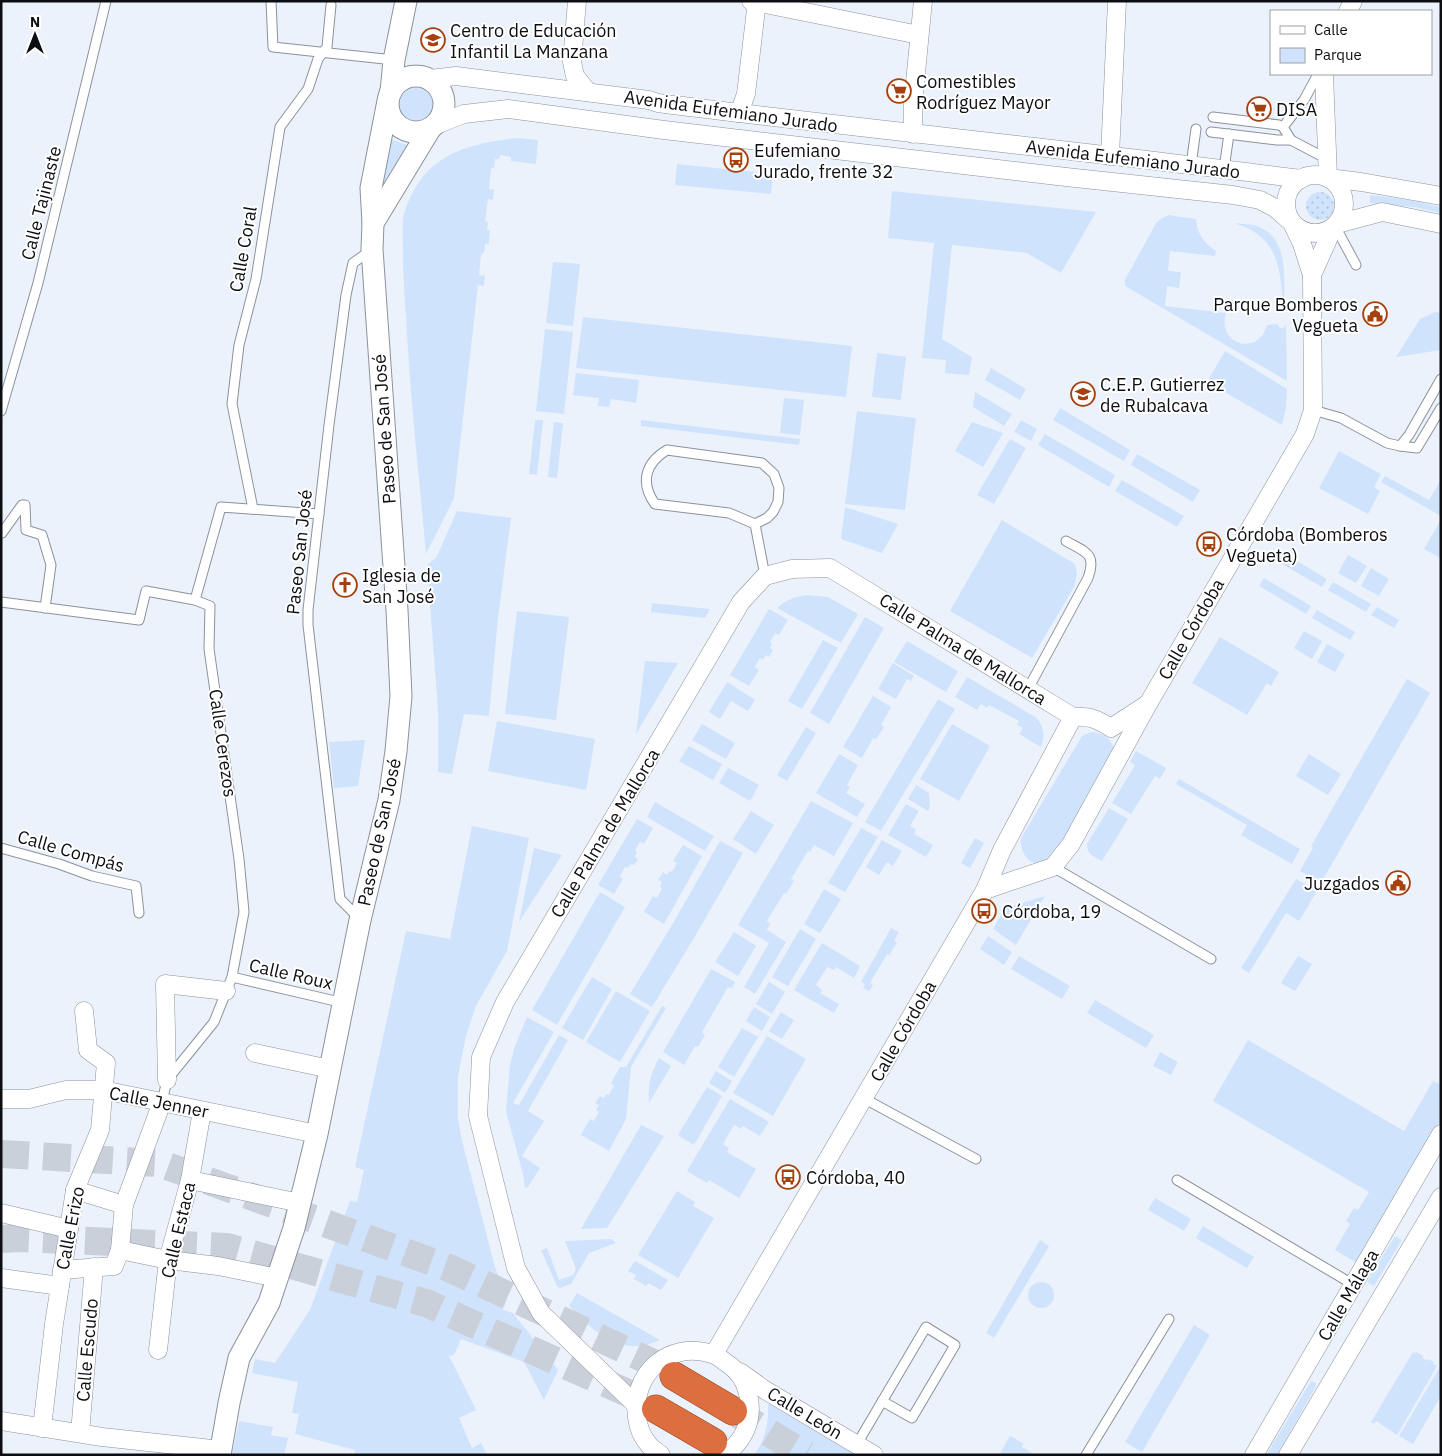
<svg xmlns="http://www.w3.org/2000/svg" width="1442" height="1456" font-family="'IBM Plex Sans',sans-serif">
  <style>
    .grass { fill: url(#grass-dots) }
    .green { fill: #d0e3fd }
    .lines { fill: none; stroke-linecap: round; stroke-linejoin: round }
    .motorway-tunnel { stroke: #cad0d9; stroke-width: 28; stroke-dasharray: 28 14; stroke-linecap: butt }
    .service-casing { stroke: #8c929b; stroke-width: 11 }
    .minor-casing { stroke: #8c929b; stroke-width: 19 }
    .tertiary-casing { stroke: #8c929b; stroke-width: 23 }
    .motorway-casing { stroke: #944c2f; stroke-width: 29 }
    .service { stroke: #fff; stroke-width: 9 }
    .minor { stroke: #fff; stroke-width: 18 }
    .tertiary { stroke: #fff; stroke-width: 21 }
    .motorway { stroke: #dd6e3f; stroke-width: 28 }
    .labels { text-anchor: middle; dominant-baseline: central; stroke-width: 4; stroke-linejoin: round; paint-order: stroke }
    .poi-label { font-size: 18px; fill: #0c0e12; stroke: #fff; text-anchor: start }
    .street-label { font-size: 18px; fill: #0c0e12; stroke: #fff }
  </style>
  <defs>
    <pattern id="grass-dots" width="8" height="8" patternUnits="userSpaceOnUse" patternTransform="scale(1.25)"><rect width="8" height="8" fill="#d0e3fd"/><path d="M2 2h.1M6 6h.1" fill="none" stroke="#b1c2d8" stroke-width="1.8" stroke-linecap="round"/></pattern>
  </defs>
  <rect width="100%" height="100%" fill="#ebf2fc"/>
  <circle class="grass" cx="1320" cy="206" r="14"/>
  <g class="green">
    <circle cx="416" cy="106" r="18"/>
    <path d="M517,138L538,140L536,164L511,161V157L500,155L499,159H495L494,168H491L489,189L494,190L493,200L488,199L485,221L488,222L487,230H490L489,244H485L484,253L481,254L479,275L485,276L484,286L478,285L454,498L426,554C419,475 410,396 406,316C404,294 403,271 403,248C403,239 402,228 403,218C405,208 409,199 414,190C436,150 476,143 517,138Z"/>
    <polygon points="390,139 413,147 380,194"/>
    <polygon points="677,164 773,174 771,194 675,185"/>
    <polygon points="892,191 1096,212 1061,273 1027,253 952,245 942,339 972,357 969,375 945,373 946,360 922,358 934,243 888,238"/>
    <polygon points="1370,195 1409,200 1441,207 1441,213 1414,207 1370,203"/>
    <path d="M1169,215L1196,219C1197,234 1204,243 1216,251L1215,256L1170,251L1168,271L1181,272L1179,288L1167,286L1165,306L1226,313C1216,345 1259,357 1267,325L1277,324L1280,328H1283L1286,325L1287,381L1125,286V280L1156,223L1162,218Z"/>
    <path d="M1234,223C1241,224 1247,224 1254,225C1290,235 1284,279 1284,307C1279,266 1279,237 1234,223Z"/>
    <polygon points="553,262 580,264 573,326 546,323"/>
    <polygon points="1435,312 1441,313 1441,350 1396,357 1420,319"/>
    <polygon points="583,317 852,346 846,397 576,368"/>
    <polygon points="545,329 573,332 564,414 536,411"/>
    <polygon points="1225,351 1287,389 1286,408 1282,425 1207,382"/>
    <polygon points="877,353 906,357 901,400 872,397"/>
    <polygon points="991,368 1026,389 1020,400 985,380"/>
    <polygon points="576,373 639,380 636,403 611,399 609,407 598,406 599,398 573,395"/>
    <polygon points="975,392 1012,414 1004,426 973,407"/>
    <polygon points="784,398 804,400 800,435 780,433"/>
    <polygon points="1060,408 1130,450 1124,461 1053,420"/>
    <polygon points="857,411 916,418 905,510 845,504"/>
    <polygon points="535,420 543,420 537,475 529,474"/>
    <polygon points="641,420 800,439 799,445 641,426"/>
    <polygon points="1021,420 1037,429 1031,441 1014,432"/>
    <polygon points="554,422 563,423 557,478 548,477"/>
    <polygon points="972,422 1003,433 983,467 955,451"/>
    <polygon points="1045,434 1115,475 1109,487 1038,445"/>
    <polygon points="1010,439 1026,448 994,504 977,495"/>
    <polygon points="1339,451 1381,474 1374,487 1380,491 1368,514 1319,488"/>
    <polygon points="1137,454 1200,490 1193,502 1131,465"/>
    <polygon points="1385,476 1429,500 1441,480 1441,516 1381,482"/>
    <polygon points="1122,480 1184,516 1177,527 1115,491"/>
    <polygon points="845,507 898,524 882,553 841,539"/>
    <polygon points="457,511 511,518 498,618 489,716 464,714 452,774 438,772 438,710 427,565 436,558"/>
    <polygon points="1002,520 1075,564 1077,574 1074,587 1032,658 950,611"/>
    <polygon points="1441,520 1441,558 1424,549"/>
    <polygon points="1280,551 1327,579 1322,587 1275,560"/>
    <polygon points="1348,555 1367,566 1356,583 1338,573"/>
    <polygon points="1371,568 1389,579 1379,596 1361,586"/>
    <polygon points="1264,578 1311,606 1306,614 1259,586"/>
    <polygon points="1333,582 1371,604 1366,612 1328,590"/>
    <path d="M807,595L828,597L858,614L841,643L777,608C786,599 796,597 807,595Z"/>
    <polygon points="652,603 710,609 705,618 651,612"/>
    <polygon points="1377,607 1399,620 1394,628 1371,615"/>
    <polygon points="769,609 788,620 779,635 775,633 770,642 772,644 770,648 773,650 769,657 766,655 763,660 760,658 755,667 759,670 749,686 730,675"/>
    <polygon points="1317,610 1355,632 1350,640 1312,618"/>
    <polygon points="517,611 569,617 556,720 505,714"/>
    <polygon points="865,617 884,628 829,724 810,713"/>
    <polygon points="1304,631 1322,641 1312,659 1294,648"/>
    <polygon points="1220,637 1279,672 1271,686 1267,683 1247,715 1192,683"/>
    <polygon points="823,640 838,648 802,709 788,701"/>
    <polygon points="907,641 958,671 946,692 894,662"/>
    <polygon points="1327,644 1345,654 1335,672 1317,662"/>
    <polygon points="645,661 678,663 636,734"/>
    <polygon points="893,663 914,676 911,681 907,679 896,699 878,689"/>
    <path d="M967,677L1037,718C1044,728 1045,736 1041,747L1019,734L1023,728L1017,725L1019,721L989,705L987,708L981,704L977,710L955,697Z"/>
    <polygon points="1407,679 1430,693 1321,883 1300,871 1313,848 1311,846"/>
    <polygon points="727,682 755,700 748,711 731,701 720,719 709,712"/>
    <polygon points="873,696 891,707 881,725 884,727 876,739 873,738 862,758 843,747"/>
    <polygon points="938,699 955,709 881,831 865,822"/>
    <polygon points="497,721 595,739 586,790 488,771"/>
    <polygon points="702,724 735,743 726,759 692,740"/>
    <polygon points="952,724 990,746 959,801 920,779"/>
    <polygon points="806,727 816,733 787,781 777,775"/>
    <path d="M1091,732C1104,733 1112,739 1115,752L1058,856C1053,858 1047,862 1042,863C1028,866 1019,850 1021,838L1082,736Z"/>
    <polygon points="365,740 358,786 334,788 329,742"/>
    <polygon points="689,746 722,764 713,780 679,761"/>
    <polygon points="1136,751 1166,768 1160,779 1155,776 1131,814 1112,803 1135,765 1130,762"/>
    <polygon points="839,754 858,765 847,785 850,787 846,793 865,804 857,817 816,793"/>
    <polygon points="1309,754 1341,774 1328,795 1296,776"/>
    <polygon points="728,768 759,785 750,801 719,783"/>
    <polygon points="1179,779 1300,849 1292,864 1241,835 1247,825 1176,784"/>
    <polygon points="916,785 929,793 930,808 928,811 908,799"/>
    <polygon points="811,801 853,823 834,856 814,845 810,852 808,851 791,879 794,881 786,894 784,893 767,921 770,924 767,930 786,942 755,994 744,987 769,943 738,925"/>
    <polygon points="655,802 714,836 705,851 647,817"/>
    <polygon points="906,804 919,811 910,826 916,830 914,834 933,845 926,857 888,835"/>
    <path d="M1109,808L1128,819L1102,861C1093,856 1087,855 1087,844Z"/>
    <polygon points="751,811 774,825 756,854 733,839"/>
    <polygon points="637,819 653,828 644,844 640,842 635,850 637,852 635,857 638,859 634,865 631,864 628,868 625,867 620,876 623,879 614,894 598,885"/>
    <polygon points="472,826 529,838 507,951 476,1006 466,1036 458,1076 458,1119 462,1141 495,1267 507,1299 503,1310 513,1313 558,1370 544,1400 524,1362 461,1339 454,1355 449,1356 476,1410 459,1418 472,1448 481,1443 487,1455 354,1455 355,1450 295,1434 299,1414 292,1413 298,1382 252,1373 255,1359 275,1363 310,1310 350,1201 357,1202 364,1170 355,1167 406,931 450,939"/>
    <polygon points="861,828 878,837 845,892 828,883"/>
    <polygon points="975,838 984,843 970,868 961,863"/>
    <polygon points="882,840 902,851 893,866 887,862 879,875 866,867"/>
    <polygon points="720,841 743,853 694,938 652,1007 630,994 672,925"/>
    <polygon points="683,845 702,856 664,924 644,912 653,896 657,898 662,889 660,886 662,882 658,880 663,872 667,875 669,871 672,872 677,863 673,861"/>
    <polygon points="534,848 562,855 519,922"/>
    <polygon points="1296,879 1317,891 1299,921 1286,913 1249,973 1241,968"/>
    <polygon points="824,889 841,899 820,933 804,924"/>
    <polygon points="600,892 625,907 557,1025 532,1010"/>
    <polygon points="1045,896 1016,945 993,929 1005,908"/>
    <polygon points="891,928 899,932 894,941 897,943 889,955 887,954 870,983 873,985 869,991 863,988 865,984 861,982"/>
    <polygon points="800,929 816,939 788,986 772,977"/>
    <polygon points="734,932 756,946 738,976 715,962"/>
    <polygon points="988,936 1012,952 1004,965 980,949"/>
    <polygon points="822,943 860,966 854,978 836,967 834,970 827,967 816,985 822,990 820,993 839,1004 834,1013 794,990"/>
    <polygon points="1019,956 1070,986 1062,999 1011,969"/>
    <polygon points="1298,956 1312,964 1295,991 1281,983"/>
    <polygon points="711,969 735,982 732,988 728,987 702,1032 705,1035 698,1047 695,1046 684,1065 663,1052"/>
    <polygon points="592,977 612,989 583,1040 562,1028"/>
    <polygon points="769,982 785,992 772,1014 756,1004"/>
    <polygon points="616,991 650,1011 620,1062 586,1042"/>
    <polygon points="1095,1000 1154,1035 1146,1048 1087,1013"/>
    <polygon points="662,1006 666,1008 631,1067 626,1119 609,1151 581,1135 590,1119 594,1121 599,1112 596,1110 599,1105 595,1103 600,1096 604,1098 606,1094 609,1095 614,1086 611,1083 620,1067 626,1067"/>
    <polygon points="754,1007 770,1017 762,1031 746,1021"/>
    <polygon points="781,1012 794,1020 782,1039 769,1031"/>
    <polygon points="527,1017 554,1032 513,1103 519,1105 559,1035 568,1040 528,1111 544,1121 522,1156 540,1168 528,1187 525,1188 523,1174 506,1111 510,1065 515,1046"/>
    <polygon points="742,1028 758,1037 734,1077 718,1067"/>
    <polygon points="767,1036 806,1059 773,1116 733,1093"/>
    <polygon points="1248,1040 1404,1131 1433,1081 1441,1085 1441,1120 1357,1263 1335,1250 1350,1224 1346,1221 1354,1208 1358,1210 1369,1192 1213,1101"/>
    <polygon points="1160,1052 1178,1062 1171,1075 1153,1066"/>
    <path d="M659,1058L671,1066L649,1103C648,1084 650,1075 659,1058Z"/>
    <polygon points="716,1071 732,1081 725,1093 709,1083"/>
    <polygon points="707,1087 722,1096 694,1145 678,1135"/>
    <polygon points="730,1099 769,1122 760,1136 743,1126 741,1129 734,1125 723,1144 729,1148 727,1152 756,1169 739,1198 709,1180 707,1183 687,1171"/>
    <polygon points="641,1125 664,1136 607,1228 581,1229"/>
    <polygon points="677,1191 695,1202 693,1206 714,1218 678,1278 638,1255"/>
    <polygon points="1155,1198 1191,1219 1184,1231 1148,1210"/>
    <polygon points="1203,1226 1254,1257 1247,1268 1196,1238"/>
    <polygon points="1395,1236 1402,1240 1374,1286 1367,1282"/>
    <polygon points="612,1239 616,1243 589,1253 571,1284 560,1288 557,1286 541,1250 547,1248 559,1280 573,1275 576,1269 565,1241"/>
    <polygon points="1040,1240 1049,1246 994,1338 986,1333"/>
    <polygon points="635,1261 668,1280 661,1290 648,1283 646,1286 634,1279 636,1275 628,1271"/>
    <circle cx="1041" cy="1295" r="13"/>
    <path d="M577,1293L660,1340C653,1343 645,1346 637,1346C609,1348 587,1324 569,1306Z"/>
    <polygon points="1194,1325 1210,1335 1142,1452 1125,1442"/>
    <polygon points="1413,1352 1415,1353 1416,1352 1423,1356 1422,1358 1426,1360 1428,1359 1434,1362 1433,1364 1437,1366 1397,1435 1376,1421 1374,1424 1371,1422"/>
    <polygon points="1440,1367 1441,1396 1413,1444 1399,1436"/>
    <polygon points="1311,1381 1316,1383 1316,1386 1277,1455 1266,1455"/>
    <path d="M771,1402L860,1455H754C765,1440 769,1423 768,1405Z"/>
    <polygon points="239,1421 273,1427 271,1435 288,1438 284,1455 232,1455"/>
    <polygon points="1010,1436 1023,1443 1022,1447 1036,1455 999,1455"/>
  </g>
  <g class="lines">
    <g class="motorway-tunnel">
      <polyline points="1,1154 159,1163 449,1268 651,1362 674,1376"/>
      <polyline points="1,1239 20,1238 227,1247 426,1303 630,1394"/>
      <polyline points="733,1411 806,1455"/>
    </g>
    <g class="service-casing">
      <g id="service">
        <polyline points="271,1 273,47 394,60"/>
        <polyline points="1213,117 1279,125 1283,127 1291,140"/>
        <polyline points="1283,127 1304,100 1318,74"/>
        <polyline points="1211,132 1277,140 1291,140 1327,159"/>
        <polyline points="1191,165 1196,129"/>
        <polyline points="1224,169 1229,134"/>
        <polyline points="1335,226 1356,265"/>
        <polyline points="1313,410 1341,418 1387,443 1400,446 1409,435 1441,379"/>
        <polyline points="1,411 38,283 106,1"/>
        <polyline points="1400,446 1417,448 1441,408"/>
        <polyline points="253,509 232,404 239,345 256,279 280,127 308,89 318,59 327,47 331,5"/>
        <path d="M755,524L767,518L773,512L778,502L779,488L774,474L762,463L667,450C645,463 640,483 655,504L729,513L755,524L765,576"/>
        <polyline points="1,532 2,533 22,505 25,505 26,530 42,535 51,565 45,608"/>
        <polyline points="1,602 139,620 146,591 195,600"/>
        <path d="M1028,689L1088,578C1097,553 1085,552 1066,541"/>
        <polyline points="1,848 59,864 92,876 136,886 139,913"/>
        <polyline points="1053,867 1211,959"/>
        <polyline points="360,919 340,899 308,625 308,610 329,425 346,295 353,263 370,251"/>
        <polyline points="232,977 344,1003"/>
        <polyline points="863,1098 976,1159"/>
        <polyline points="162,1102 167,1080 214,1022 232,977 244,912 239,859 209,649 210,606 195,600 221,507 319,514"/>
        <polyline points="1177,1180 1354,1285"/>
        <polyline points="857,1444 926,1327 955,1345 912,1418 882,1401"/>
        <polyline points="1086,1455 1169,1319"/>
      </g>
    </g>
    <g class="minor-casing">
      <g id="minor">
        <polyline points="577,1 572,62 575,76 588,92"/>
        <polyline points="751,1 919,35"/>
        <polyline points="1348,11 1353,1"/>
        <polyline points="1324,74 1328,178"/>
        <path d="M430,79L456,76L649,100L658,103C872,130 1087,151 1301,179"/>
        <polyline points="739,113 746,94 757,1"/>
        <polyline points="433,126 464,114 508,109 664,130 1066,177 1233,195 1260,200 1275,208 1292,223 1302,244 1312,275 1313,410 1305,434 1148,704 1071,844 1053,867 985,890"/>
        <polyline points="913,134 913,103 923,1"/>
        <polyline points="1110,156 1117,1"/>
        <circle cx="1315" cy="204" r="29"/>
        <polyline points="1328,178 1361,182 1441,196"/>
        <polyline points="1337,224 1382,212 1441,224"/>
        <polyline points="1312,275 1333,228"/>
        <path d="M1073,717C1090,716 1097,719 1111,728L1146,705"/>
        <polyline points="255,1053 330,1069"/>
        <polyline points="167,1080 165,984 226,991"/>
        <polyline points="1,1099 29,1099 66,1090 103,1090 317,1134"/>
        <polyline points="190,1180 300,1203"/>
        <polyline points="75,1190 124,1205"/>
        <polyline points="1,1213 69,1229"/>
        <polyline points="120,1250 124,1205 162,1102"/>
        <polyline points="62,1270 114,1266 120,1250 168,1260 218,1266 278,1278"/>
        <polyline points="1,1278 60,1286"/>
        <polyline points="158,1350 168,1260 190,1180 202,1111"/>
        <polyline points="714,1354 985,890 1002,850 1073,717"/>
        <polyline points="740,1372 765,1390 874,1455"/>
        <polyline points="635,1404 541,1313 516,1268 478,1116 481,1057 505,1002 741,602 765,576 792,569 830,568 1073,717"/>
        <polyline points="1,1421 102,1437 221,1450"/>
        <polyline points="42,1428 54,1324 75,1190 100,1130 106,1063 88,1050 84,1011"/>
        <polyline points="80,1433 94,1267"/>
        <path d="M661,1455C657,1452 652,1449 649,1445C643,1438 638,1427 637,1417C631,1374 669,1340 712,1354C717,1355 721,1359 725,1362C739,1371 746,1381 749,1399C753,1422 743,1441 725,1455"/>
        <polyline points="1254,1455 1441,1134"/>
        <polyline points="1288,1455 1441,1197"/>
      </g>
    </g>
    <g class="tertiary-casing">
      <g id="tertiary">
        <circle cx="416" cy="104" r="28"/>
        <polyline points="391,92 394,60 406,1"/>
        <polyline points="373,223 430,129"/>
        <polyline points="220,1455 229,1403 239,1358 269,1303 294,1228 317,1134 360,920 389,800 396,751 401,696 397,610 372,249 373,223 371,188 388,101"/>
      </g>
    </g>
    <g class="motorway-casing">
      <g id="motorway">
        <polyline points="674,1376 733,1411"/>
        <polyline points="656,1409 713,1442"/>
      </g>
    </g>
    <use href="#service" class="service"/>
    <use href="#minor" class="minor"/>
    <use href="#tertiary" class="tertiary"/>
    <use href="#motorway" class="motorway"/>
  </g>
  <defs>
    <g id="school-ring" transform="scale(1.25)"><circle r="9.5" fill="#fff" stroke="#a6410f" stroke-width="1.5"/><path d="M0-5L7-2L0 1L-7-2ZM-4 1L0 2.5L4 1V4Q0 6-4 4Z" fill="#a6410f"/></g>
    <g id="supermarket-ring" transform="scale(1.25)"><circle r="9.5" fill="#fff" stroke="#a6410f" stroke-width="1.5"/><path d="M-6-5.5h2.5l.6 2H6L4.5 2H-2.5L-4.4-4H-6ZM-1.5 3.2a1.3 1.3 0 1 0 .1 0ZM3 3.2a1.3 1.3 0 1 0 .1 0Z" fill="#a6410f"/></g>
    <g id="bus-ring" transform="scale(1.25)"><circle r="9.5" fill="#fff" stroke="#a6410f" stroke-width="1.5"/><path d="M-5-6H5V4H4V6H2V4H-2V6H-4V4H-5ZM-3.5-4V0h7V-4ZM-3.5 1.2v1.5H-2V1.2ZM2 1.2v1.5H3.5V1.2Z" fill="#a6410f"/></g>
    <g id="civic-ring" transform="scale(1.25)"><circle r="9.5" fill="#fff" stroke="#a6410f" stroke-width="1.5"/><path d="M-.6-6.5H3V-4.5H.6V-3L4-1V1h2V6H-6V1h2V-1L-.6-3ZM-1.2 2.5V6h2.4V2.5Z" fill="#a6410f"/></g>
    <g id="church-ring" transform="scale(1.25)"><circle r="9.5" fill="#fff" stroke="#a6410f" stroke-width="1.5"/><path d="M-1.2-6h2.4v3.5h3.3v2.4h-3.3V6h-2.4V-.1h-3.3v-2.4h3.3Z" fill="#a6410f"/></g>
  </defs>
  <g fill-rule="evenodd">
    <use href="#school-ring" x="433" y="40"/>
    <use href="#supermarket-ring" x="899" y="91"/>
    <use href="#supermarket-ring" x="1259" y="109"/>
    <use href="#bus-ring" x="736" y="160"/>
    <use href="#civic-ring" x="1375" y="314"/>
    <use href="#school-ring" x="1083" y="394"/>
    <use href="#bus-ring" x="1209" y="544"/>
    <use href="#church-ring" x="345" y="585"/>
    <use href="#civic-ring" x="1398" y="883"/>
    <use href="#bus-ring" x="984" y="911"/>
    <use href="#bus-ring" x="788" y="1177"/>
  </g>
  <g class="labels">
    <g class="poi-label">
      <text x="450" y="30">Centro de Educación<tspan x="450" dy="21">Infantil La Manzana</tspan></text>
      <text x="916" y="81">Comestibles<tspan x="916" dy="21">Rodríguez Mayor</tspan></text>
      <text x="1276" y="109">DISA</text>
      <text x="754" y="150">Eufemiano<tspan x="754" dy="21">Jurado, frente 32</tspan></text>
      <text x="1358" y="304" text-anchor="end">Parque Bomberos<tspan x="1358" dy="21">Vegueta</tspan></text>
      <text x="1100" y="384">C.E.P. Gutierrez<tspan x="1100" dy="21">de Rubalcava</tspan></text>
      <text x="1226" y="534">Córdoba (Bomberos<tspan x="1226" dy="21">Vegueta)</tspan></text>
      <text x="362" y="575">Iglesia de<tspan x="362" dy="21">San José</tspan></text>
      <text x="1380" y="883" text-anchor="end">Juzgados</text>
      <text x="1002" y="911">Córdoba, 19</text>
      <text x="806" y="1177">Córdoba, 40</text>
    </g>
    <g class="street-label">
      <text transform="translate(731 111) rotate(8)">Avenida Eufemiano Jurado</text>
      <text transform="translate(1133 159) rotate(7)">Avenida Eufemiano Jurado</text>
      <text transform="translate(41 203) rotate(-76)">Calle Tajinaste</text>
      <text transform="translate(243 249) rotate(-80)">Calle Coral</text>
      <text transform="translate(384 429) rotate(-94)">Paseo de San José</text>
      <text transform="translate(299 552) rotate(-84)">Paseo San José</text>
      <text transform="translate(1191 629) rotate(-60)">Calle Córdoba</text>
      <text transform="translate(963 649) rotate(32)">Calle Palma de Mallorca</text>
      <text transform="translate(223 743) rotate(82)">Calle Cerezos</text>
      <text transform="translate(379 832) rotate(-78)">Paseo de San José</text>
      <text transform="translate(605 833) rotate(-59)">Calle Palma de Mallorca</text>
      <text transform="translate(71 851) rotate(16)">Calle Compás</text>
      <text transform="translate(291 974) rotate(13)">Calle Roux</text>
      <text transform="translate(903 1031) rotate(-60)">Calle Córdoba</text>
      <text transform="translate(159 1102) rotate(11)">Calle Jenner</text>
      <text transform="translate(70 1228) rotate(-79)">Calle Erizo</text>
      <text transform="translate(178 1230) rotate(-77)">Calle Estaca</text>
      <text transform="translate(1348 1295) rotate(-60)">Calle Málaga</text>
      <text transform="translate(87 1350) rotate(-85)">Calle Escudo</text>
      <text transform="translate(805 1413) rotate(31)">Calle León</text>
    </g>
  </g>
  <rect width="1442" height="1456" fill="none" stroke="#0c0e12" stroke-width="5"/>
  <rect x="1270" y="10" width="162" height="65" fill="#ffffff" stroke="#9e9fa0"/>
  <rect x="1280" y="26" width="25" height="8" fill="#ffffff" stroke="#9e9fa0"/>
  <text x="1314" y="35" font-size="15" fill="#0c0e12">Calle</text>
  <rect x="1280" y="48" width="25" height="15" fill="#d0e3fd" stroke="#9e9fa0"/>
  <text x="1314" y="60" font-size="15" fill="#0c0e12">Parque</text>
  <g transform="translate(35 35)" stroke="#ffffff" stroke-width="4" paint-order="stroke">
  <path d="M0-4L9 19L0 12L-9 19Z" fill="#0c0e12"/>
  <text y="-8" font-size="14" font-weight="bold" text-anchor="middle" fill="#0c0e12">N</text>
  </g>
</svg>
